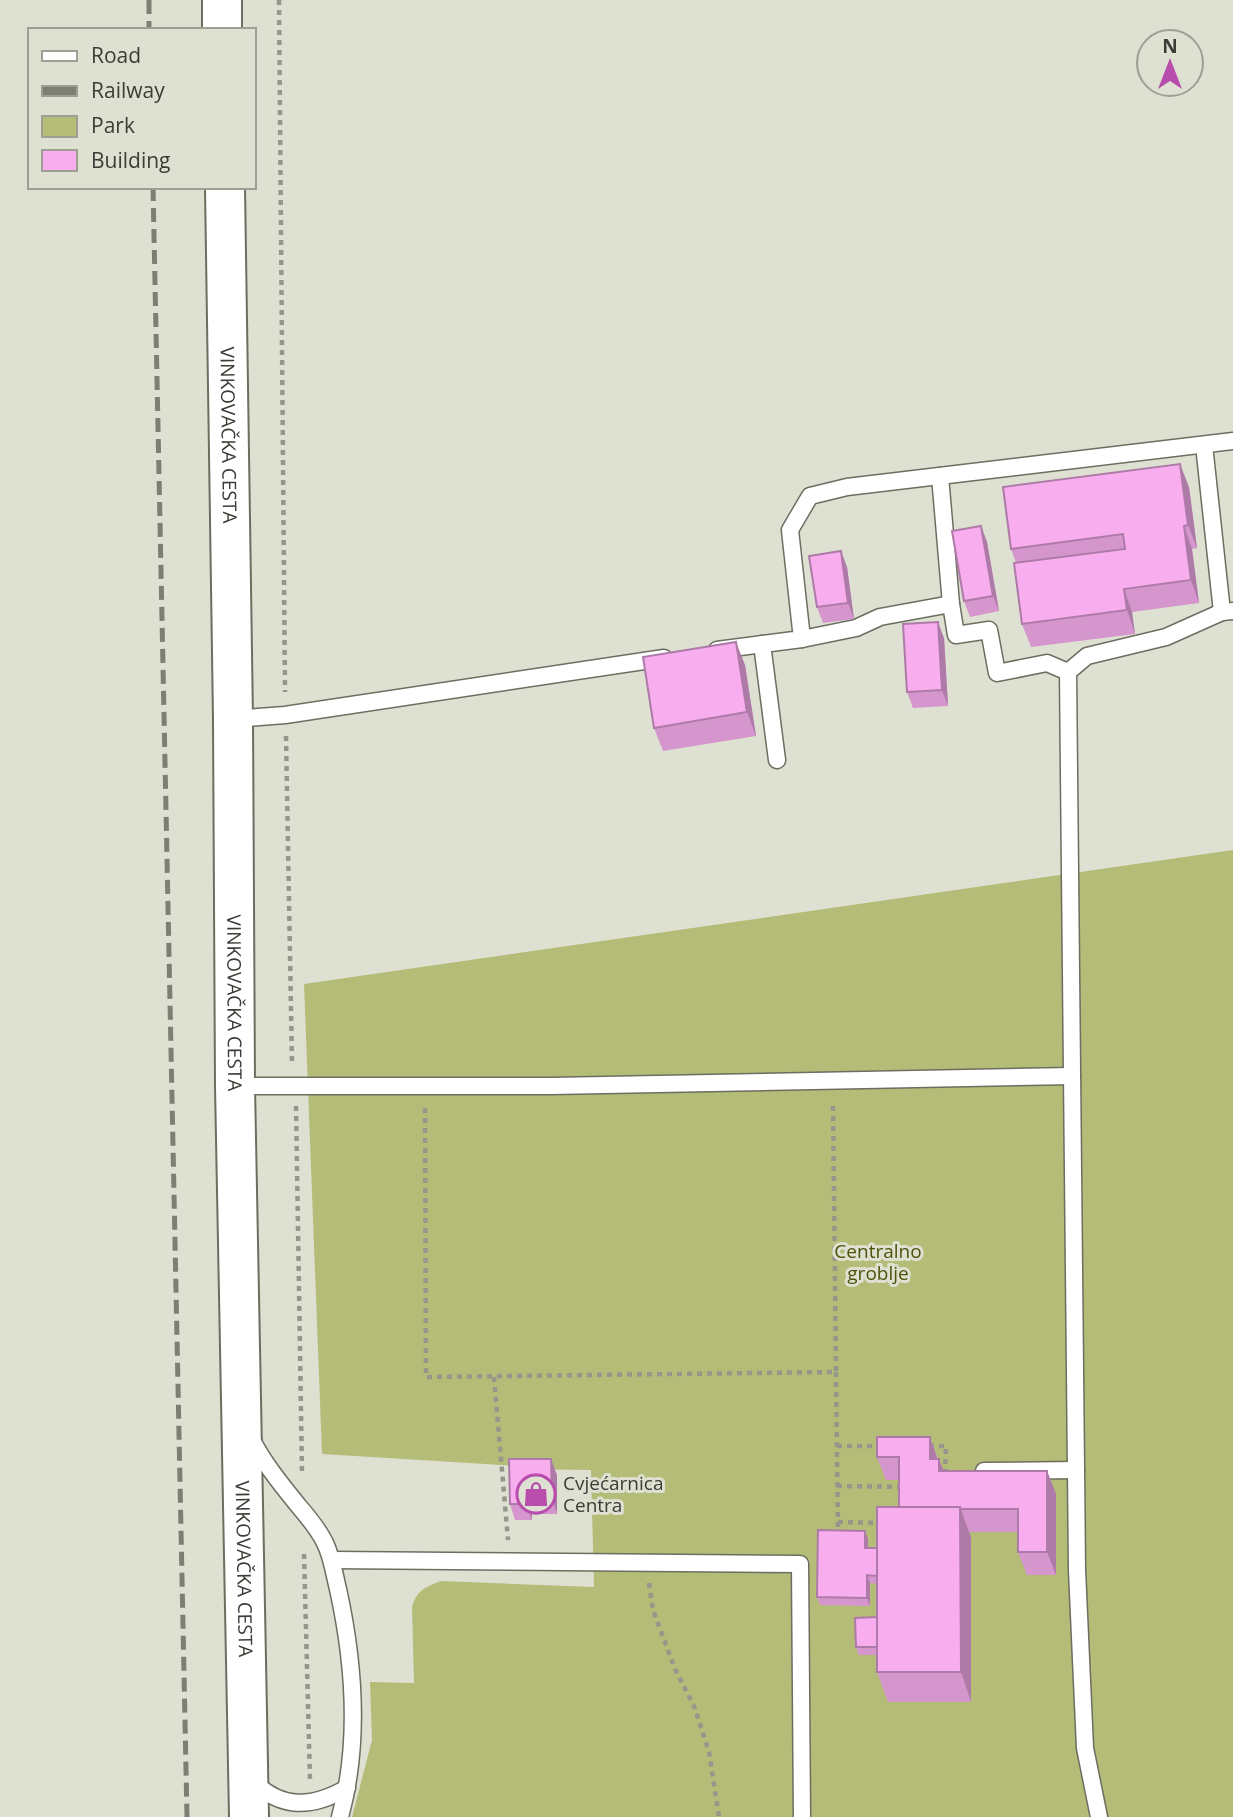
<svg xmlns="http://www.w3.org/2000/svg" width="1233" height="1817" font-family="'Open Sans',sans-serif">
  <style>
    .green { fill: #b4bc78 }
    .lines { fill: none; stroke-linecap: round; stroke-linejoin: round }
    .service-casing { stroke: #6c6e60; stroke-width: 19 }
    .secondary-casing { stroke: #6c6e60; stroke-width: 42 }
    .path { stroke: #95978b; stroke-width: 4.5; stroke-dasharray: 5 5; stroke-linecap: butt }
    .service { stroke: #fff; stroke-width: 16 }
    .secondary { stroke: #fff; stroke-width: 38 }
    .rail { stroke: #7d7e74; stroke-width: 5; stroke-dasharray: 14 7; stroke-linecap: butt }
    .wall { fill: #d596cd }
    .shaded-wall { fill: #ae7aa7 }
    .building { fill: #f8aeee; stroke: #ae7aa7; stroke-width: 2 }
    .labels { text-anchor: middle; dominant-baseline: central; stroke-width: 6; stroke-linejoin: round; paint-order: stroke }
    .street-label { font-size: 19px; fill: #3b3c36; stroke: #dee1d1 }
    .park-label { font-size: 19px; fill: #4e530c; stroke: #dee1d1 }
    .poi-label { font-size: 19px; fill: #3b3c36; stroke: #dee1d1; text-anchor: start }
  </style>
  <rect width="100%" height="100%" fill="#dee1d1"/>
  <path class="green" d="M1233,850V1817H352L372,1740L370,1682L414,1683L412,1607C417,1590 425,1587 441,1581L594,1587L591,1470L521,1469L520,1466L322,1454L304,984Z"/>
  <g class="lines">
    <g class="service-casing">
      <g id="service">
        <polyline points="1204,445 1222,612 1233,611"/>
        <polyline points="940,476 951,604"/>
        <polyline points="802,639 856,628 880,617 951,604 956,635 989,630 997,673 1047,663 1068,672 1077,1570 1085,1748 1099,1817"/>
        <polyline points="762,644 777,760"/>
        <polyline points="717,650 802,639 790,530 810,496 847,487 1233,441"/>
        <polyline points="1068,672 1087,656 1166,637 1222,612"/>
        <polyline points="233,719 285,715 664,658"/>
        <polyline points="235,1086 552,1086 1072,1076"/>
        <path d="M251,1438C263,1462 280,1483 297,1504C307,1516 318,1528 325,1543C332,1557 334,1573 338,1589C354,1662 360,1744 340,1817"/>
        <polyline points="984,1471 1076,1470"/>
        <polyline points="332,1560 800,1564 802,1817"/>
        <path d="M252,1780C281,1810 312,1808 347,1788"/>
      </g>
    </g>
    <g class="secondary-casing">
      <g id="secondary">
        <polyline points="222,0 222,30"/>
        <path id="s1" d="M225,187L233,719L235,1086L249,1817"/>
      </g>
    </g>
    <g class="path">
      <polyline points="279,0 285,692"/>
      <polyline points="286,736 292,1063"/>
      <polyline points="296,1106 302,1472"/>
      <polyline points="425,1108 426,1377 836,1372 833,1104"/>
      <polyline points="836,1372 838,1536"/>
      <polyline points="494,1377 508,1540"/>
      <polyline points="837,1446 881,1446"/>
      <polyline points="929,1446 946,1446 945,1471 950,1471"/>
      <polyline points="837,1486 903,1487"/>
      <polyline points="838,1522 882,1523"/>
      <polyline points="304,1554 310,1780"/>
      <polyline points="649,1583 653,1610 675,1669 694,1706 709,1752 719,1817"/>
    </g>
    <use href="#service" class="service"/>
    <use href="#secondary" class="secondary"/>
    <g class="rail">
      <polyline points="149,0 149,30"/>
      <polyline points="153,187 187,1817"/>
    </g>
  </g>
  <g class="wall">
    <polygon points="1189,487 1197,548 1192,549 1199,603 1132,612 1135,634 1031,647 1022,624 1016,563 1011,549"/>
    <polygon points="981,526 987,542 999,611 970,617 964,601"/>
    <polygon points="847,567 854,619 823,623 817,607"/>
    <polygon points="944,638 948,706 913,708 907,692"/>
    <polygon points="745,665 756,736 663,751 654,728"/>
    <polygon points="930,1437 938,1459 939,1459 944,1471 1047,1471 1056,1494 1056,1575 1027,1575 1018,1552 1018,1532 969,1532 971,1537 971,1702 888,1702 877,1672 877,1655 859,1655 856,1647 877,1617 877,1584 870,1583 870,1606 820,1605 817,1597 865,1531 868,1539 868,1548 877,1548 899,1507 899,1480 886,1480 877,1457"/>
    <polygon points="557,1475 557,1514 532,1514 532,1520 515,1520 510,1504"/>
  </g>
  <g class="shaded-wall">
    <polygon points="1180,464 1189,487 1197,548 1188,525"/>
    <polygon points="981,526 987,542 999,611 993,596"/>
    <polygon points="1184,526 1192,549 1199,603 1191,580"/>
    <polygon points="841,551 847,567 854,619 848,603"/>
    <polygon points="1124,589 1132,612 1135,634 1127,610"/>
    <polygon points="938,622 944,638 948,706 942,690"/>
    <polygon points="736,642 745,665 756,736 747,712"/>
    <polygon points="930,1437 938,1461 930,1459"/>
    <polygon points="551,1459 557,1475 557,1514 552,1498"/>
    <polygon points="939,1459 948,1482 939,1471"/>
    <polygon points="1047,1471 1056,1494 1056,1575 1047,1552"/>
    <polygon points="526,1498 532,1514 532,1520 526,1504"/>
    <polygon points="960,1507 971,1537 971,1702 961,1672"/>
    <polygon points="865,1531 868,1539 868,1556 865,1548"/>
    <polygon points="867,1575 870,1583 870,1606 867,1598"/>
  </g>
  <g class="building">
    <polygon points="1180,464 1188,525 1184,526 1191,580 1124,589 1127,610 1022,624 1014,563 1125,549 1123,534 1011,549 1003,487"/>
    <polygon points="981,526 993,596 964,601 952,531"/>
    <polygon points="841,551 848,603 817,607 809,556"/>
    <polygon points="938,622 942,690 907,692 903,624"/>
    <polygon points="736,642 747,712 654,728 643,657"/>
    <polygon points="877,1437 930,1437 930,1459 939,1459 939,1471 1047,1471 1047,1552 1018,1552 1018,1509 960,1509 960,1507 899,1507 899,1457 877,1457"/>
    <polygon points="509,1459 551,1459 552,1498 526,1498 526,1504 510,1504"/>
    <polygon points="877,1507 960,1507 961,1672 877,1672"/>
    <polygon points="818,1530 865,1531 865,1548 877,1548 877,1576 867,1575 867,1598 817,1597"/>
    <polygon points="877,1617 877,1647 856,1647 855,1618"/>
  </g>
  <defs>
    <g id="shop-ring" transform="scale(2.0125)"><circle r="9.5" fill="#dee1d1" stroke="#b84dad" stroke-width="1.5"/><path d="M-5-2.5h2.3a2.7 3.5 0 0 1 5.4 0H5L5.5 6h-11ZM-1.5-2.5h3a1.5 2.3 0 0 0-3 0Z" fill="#b84dad"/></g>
  </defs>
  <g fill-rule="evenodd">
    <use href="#shop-ring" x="536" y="1494"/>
  </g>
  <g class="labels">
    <g class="street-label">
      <text stroke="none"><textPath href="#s1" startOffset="248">VINKOVAČKA CESTA</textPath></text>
      <text stroke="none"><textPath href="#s1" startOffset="816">VINKOVAČKA CESTA</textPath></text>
      <text stroke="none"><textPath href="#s1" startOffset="1382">VINKOVAČKA CESTA</textPath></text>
    </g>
    <g class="park-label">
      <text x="878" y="1251">Centralno<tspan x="878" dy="22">groblje</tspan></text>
    </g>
    <g class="poi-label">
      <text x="563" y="1483">Cvjećarnica<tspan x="563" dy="22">Centra</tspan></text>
    </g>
  </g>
  <rect x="28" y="28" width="228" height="161" fill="#dee1d1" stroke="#9d9f93" stroke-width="2"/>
  <rect x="42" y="51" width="35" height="10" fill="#ffffff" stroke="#9d9f93" stroke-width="2"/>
  <text x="91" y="63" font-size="21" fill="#3b3c36">Road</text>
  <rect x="42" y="86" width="35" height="10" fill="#7d7e74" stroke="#9d9f93" stroke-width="2"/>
  <text x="91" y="98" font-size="21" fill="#3b3c36">Railway</text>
  <rect x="42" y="116" width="35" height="21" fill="#b4bc78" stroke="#9d9f93" stroke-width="2"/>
  <text x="91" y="133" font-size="21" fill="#3b3c36">Park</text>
  <rect x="42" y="150" width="35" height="21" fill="#f8aeee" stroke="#9d9f93" stroke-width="2"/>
  <text x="91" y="168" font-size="21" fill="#3b3c36">Building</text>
  <g transform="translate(1170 63)"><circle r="33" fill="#dee1d1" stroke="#9d9f93" stroke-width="2"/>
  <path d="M0-5L12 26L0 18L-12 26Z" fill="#b84dad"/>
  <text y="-10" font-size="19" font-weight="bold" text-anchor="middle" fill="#3b3c36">N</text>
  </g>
</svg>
